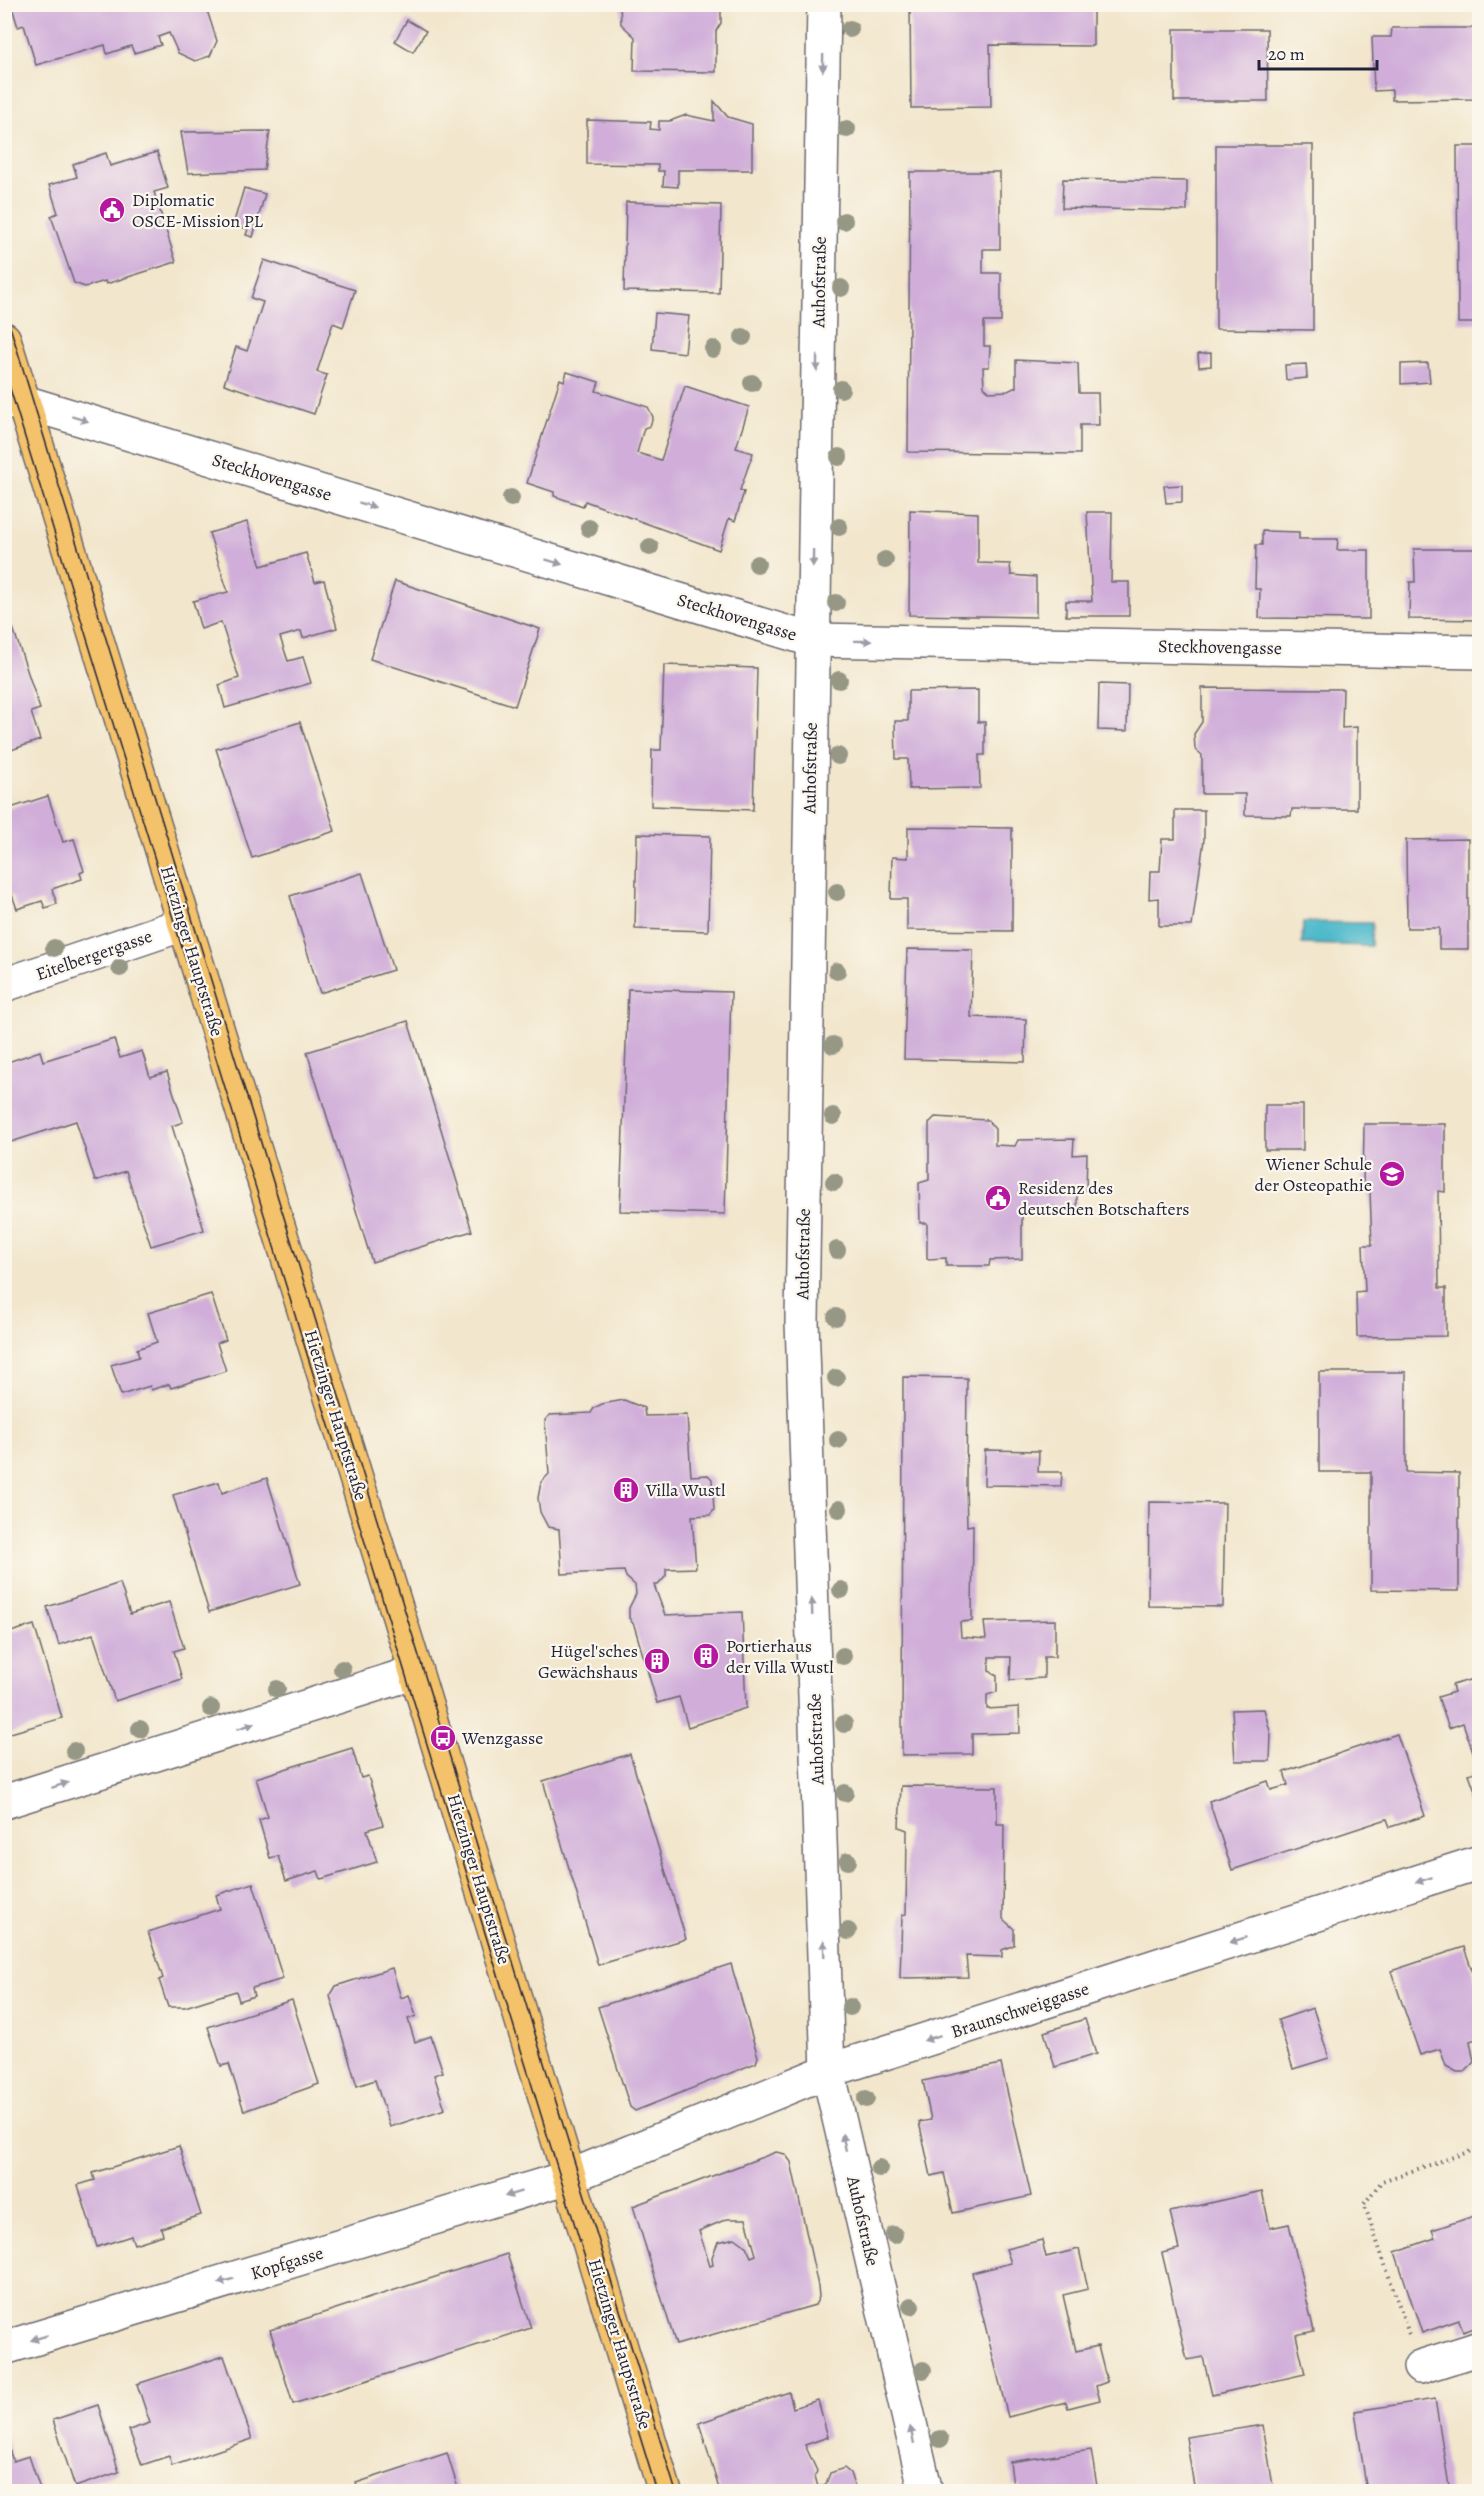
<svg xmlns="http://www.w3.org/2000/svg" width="1484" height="2496" font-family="Alegreya,serif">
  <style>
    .water { fill: #4eb9ca; stroke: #386e82; stroke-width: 1.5 }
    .building { fill: #d0aed9; fill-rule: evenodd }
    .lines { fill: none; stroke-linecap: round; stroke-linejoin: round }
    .minor-casing { stroke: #6b676e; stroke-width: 36 }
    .major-casing { stroke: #6b676e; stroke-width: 36 }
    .path { stroke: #6b676e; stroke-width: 4; stroke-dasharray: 1.5 4.5; stroke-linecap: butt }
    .minor { stroke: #fff; stroke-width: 33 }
    .major { stroke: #f3c26a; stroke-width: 33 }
    .tram { stroke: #22223b; stroke-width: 1.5 }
    .tree { fill: #979786 }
    .oneway { fill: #9c9ca7 }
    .labels { text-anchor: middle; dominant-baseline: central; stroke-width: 4.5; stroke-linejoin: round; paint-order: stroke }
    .poi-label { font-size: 18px; fill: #22223b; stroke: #fbf7ec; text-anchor: start }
    .street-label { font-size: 18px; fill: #22223b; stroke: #fbf7ec }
  </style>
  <rect width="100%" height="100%" fill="#fbf7ec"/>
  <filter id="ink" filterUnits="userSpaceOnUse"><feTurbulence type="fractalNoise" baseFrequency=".0167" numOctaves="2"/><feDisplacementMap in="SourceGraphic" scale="12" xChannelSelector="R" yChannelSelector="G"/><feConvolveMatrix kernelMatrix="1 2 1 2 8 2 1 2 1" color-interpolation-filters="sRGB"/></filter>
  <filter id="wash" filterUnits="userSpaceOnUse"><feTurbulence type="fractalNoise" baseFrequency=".008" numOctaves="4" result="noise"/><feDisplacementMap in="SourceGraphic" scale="24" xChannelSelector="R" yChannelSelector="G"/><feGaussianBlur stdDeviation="1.35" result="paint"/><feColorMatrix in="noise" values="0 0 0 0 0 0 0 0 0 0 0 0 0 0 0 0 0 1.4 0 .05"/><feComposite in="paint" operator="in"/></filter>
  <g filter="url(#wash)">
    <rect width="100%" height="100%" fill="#f2e6cc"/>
    <polygon class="water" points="1303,922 1372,923 1371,946 1302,944"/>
    <g id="blocks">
      <g class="building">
        <polygon points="11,4 205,4 217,41 210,56 195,61 178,53 169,33 158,37 161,45 134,53 131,46 107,54 105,45 36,65 24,25 18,27"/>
        <polygon points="620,4 721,4 721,23 716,31 716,72 634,71 635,37 621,24"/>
        <polygon points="910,4 1093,10 1093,46 990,45 991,107 911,108"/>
        <polygon points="407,20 426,31 413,52 395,41"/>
        <polygon points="1392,28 1480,28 1480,99 1392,100 1392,90 1374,91 1372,37 1391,37"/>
        <polygon points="1174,29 1267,29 1268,101 1174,101"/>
        <polygon points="714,101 728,117 752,124 752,170 678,170 678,187 663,186 664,171 658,171 658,165 587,164 587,120 651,122 650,129 659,130 659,121 670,121 686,115 714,121"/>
        <polygon points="270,131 264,170 188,173 181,132"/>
        <polygon points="1216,145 1313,145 1313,330 1216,329"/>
        <polygon points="1457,146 1480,146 1480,323 1458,323"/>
        <polygon points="157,152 168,188 154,192 176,262 106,284 105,281 85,287 74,283 51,216 58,213 49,185 77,177 73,164 106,153 110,166"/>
        <polygon points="910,172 1000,172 1000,249 983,249 983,273 1001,273 1001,322 984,322 984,346 990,346 989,367 983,367 984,387 990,392 1008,391 1016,387 1016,360 1078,363 1079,393 1098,393 1099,425 1080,425 1080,454 908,452"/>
        <polygon points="1063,179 1187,181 1187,211 1062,208"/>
        <polygon points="244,188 265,194 253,237 246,235 248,229 233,225"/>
        <polygon points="626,202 721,205 719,293 624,291"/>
        <polygon points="264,260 355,290 343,327 333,323 317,372 327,375 314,414 224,384 236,347 247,351 263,302 251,298"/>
        <polygon points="655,313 689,316 685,353 652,349"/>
        <polygon points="1211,353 1211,366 1199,367 1198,354"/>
        <polygon points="1428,363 1430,382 1401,384 1401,364"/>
        <polygon points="1306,364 1307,378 1286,380 1285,365"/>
        <polygon points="567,372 599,382 596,391 648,407 653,417 650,426 644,428 637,453 661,460 685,386 749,407 736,448 753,453 740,490 744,492 735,521 729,518 719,550 585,501 583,506 554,496 554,492 527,483 560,379 564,381"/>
        <polygon points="1182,485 1182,502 1166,503 1164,486"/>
        <polygon points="910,510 978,513 978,563 1010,564 1011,575 1036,577 1036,617 909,615"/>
        <polygon points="1087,512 1112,512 1111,582 1129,582 1129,616 1066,616 1066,601 1092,601"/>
        <polygon points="247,522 261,566 306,553 315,582 324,580 337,628 303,638 301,631 280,637 288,661 303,657 311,683 225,708 219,685 239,678 221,622 201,629 193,601 228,592 209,533"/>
        <polygon points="1262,531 1299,532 1299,539 1338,539 1337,550 1369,550 1369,619 1259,618 1260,589 1255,589 1256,545 1262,545"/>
        <polygon points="1414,549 1480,549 1480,620 1409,619 1410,582 1415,582"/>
        <polygon points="395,581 540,629 515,706 370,659"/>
        <polygon points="13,628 40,709 31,712 40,740 11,750 10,747 4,748 4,631"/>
        <polygon points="664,665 757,668 753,810 651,806 652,750 661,750"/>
        <polygon points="1099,684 1128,685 1127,731 1098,730"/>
        <polygon points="1202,688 1343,689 1342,728 1357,727 1357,809 1292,809 1291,816 1245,815 1245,794 1202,794 1202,755 1195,749 1194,734 1202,722"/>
        <polygon points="978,690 978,722 985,722 985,755 979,755 980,788 909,789 908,759 896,759 895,721 908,721 908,691"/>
        <polygon points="300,722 335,831 252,858 216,749"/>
        <polygon points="48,796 63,842 74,839 84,871 80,873 82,879 52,889 57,904 45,908 42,901 17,909 12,895 7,897 4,888 4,810"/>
        <polygon points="1175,810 1204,810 1204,840 1192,926 1159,926 1159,898 1149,899 1150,871 1160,871 1162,839 1175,839"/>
        <polygon points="908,827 1012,828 1012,931 907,930 907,899 891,899 892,857 908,858"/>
        <polygon points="637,834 710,836 708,931 635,929"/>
        <polygon points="1468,839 1468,949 1439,949 1439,928 1407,928 1406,840"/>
        <polygon points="362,873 393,970 320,993 290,896"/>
        <polygon points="907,949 973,950 971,1017 1026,1019 1025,1062 904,1059"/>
        <polygon points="628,989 731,992 725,1214 620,1211"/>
        <polygon points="408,1021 472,1231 372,1262 307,1052"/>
        <polygon points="114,1039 120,1058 142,1051 150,1077 167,1072 183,1122 172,1126 204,1230 151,1246 126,1171 95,1181 76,1121 5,1144 5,1063 40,1051 43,1061"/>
        <rect x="1265" y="1105" width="38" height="45"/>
        <polygon points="935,1117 987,1120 995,1129 995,1145 1015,1146 1018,1140 1074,1139 1073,1155 1087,1154 1086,1190 1077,1190 1077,1210 1054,1211 1054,1207 1022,1208 1022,1259 990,1260 989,1266 946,1266 946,1258 927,1259 927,1223 920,1223 919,1183 929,1180 929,1123"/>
        <polygon points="1364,1124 1445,1124 1445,1192 1438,1191 1439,1288 1446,1288 1446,1336 1357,1337 1356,1292 1365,1291 1363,1245 1372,1245 1370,1191 1363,1191"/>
        <polygon points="211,1294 226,1340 217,1343 226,1371 171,1388 169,1384 151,1390 150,1386 121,1395 111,1365 139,1357 137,1349 157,1342 148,1313"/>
        <polygon points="1319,1372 1406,1372 1406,1472 1459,1473 1459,1591 1371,1590 1371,1472 1319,1472"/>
        <polygon points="903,1377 967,1378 966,1485 967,1526 973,1525 972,1621 960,1622 961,1637 986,1639 984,1622 1055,1620 1055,1657 1044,1657 1044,1678 1010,1680 1011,1657 989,1657 989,1671 997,1675 997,1692 987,1695 987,1709 1019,1707 1020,1733 972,1734 972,1754 902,1755"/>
        <polygon points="624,1400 644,1408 645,1416 687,1415 691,1476 708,1475 712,1479 714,1510 710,1515 692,1516 696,1568 666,1569 666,1576 658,1585 654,1585 665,1615 742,1612 746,1708 688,1727 679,1697 657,1703 634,1625 629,1618 629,1608 636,1594 635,1585 626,1577 624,1571 562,1574 559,1529 548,1527 540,1512 538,1498 541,1482 549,1474 545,1420 550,1415 591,1413 594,1408 602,1404"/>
        <polygon points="985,1450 1039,1451 1038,1472 1062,1472 1061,1486 984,1485"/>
        <polygon points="267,1478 300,1584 209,1612 173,1495 219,1482 222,1493"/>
        <polygon points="1149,1502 1225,1503 1223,1607 1148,1606"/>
        <polygon points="120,1583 130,1614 169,1602 184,1648 174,1651 182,1679 115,1701 93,1634 59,1645 47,1607"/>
        <polygon points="34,1625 62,1718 4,1735 4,1634"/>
        <polygon points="1480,1677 1480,1769 1479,1769 1463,1723 1449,1728 1438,1697 1454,1692 1452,1685"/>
        <polygon points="1264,1709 1271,1735 1270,1761 1235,1761 1232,1710"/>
        <polygon points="1397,1734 1425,1816 1390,1827 1387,1819 1232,1870 1209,1801 1268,1781 1271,1790 1288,1785 1284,1772"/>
        <polygon points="352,1748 361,1778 368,1776 383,1825 367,1830 377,1862 321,1879 318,1871 286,1881 278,1856 270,1858 259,1820 268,1817 256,1778"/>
        <polygon points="630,1754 686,1939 598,1965 543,1781"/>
        <polygon points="1480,1770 1480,1802 1479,1802 1469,1774"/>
        <polygon points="901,1786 997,1787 997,1824 1004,1824 1003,1919 1014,1929 1014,1945 1002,1950 1002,1957 966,1956 968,1977 900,1978 902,1915 906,1914 907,1830 899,1827"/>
        <polygon points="253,1883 283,1979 252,1988 254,1996 239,2001 236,1991 185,2007 168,2007 159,1980 163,1978 148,1932 220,1909 216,1895"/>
        <polygon points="1464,1947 1480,1993 1480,2038 1470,2041 1474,2062 1464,2072 1457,2072 1446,2066 1440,2049 1420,2055 1391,1971"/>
        <polygon points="731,1964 758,2057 756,2063 635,2111 630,2107 598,2007"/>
        <polygon points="392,1968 401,1998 409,1995 416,2016 408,2019 415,2042 431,2036 443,2072 434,2075 445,2109 390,2127 375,2080 357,2086 330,1996 336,1986"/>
        <polygon points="292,2000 319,2084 244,2111 229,2064 221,2066 208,2027"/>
        <polygon points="1313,2008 1329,2058 1293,2069 1278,2020"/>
        <polygon points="1085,2019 1096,2054 1055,2067 1044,2032"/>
        <polygon points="1001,2064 1031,2196 953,2213 944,2173 931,2176 919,2122 931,2120 923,2081"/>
        <polygon points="179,2146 201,2215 161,2228 163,2235 134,2244 131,2236 97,2247 78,2185 95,2180 93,2173"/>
        <path d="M776,2152L785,2154L791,2162L818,2286L819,2297L815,2305L676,2345L633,2206ZM727,2219H746L756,2255L751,2257L746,2246L735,2238L718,2242L712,2257L713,2265L710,2266L699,2231Z"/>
        <polygon points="1262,2191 1270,2228 1289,2224 1314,2331 1296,2335 1305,2374 1212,2395 1203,2357 1187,2360 1162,2253 1179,2249 1170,2212"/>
        <polygon points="1480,2214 1480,2326 1463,2332 1459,2320 1422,2333 1395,2252 1435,2238 1432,2230"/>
        <polygon points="1042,2240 1046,2257 1079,2249 1088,2289 1063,2295 1076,2351 1098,2346 1107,2382 1096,2386 1100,2400 1068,2408 1066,2402 1008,2417 972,2273 1011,2263 1006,2249"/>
        <polygon points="507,2254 531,2328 293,2404 270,2330"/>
        <polygon points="224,2356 252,2439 172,2466 169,2456 142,2465 129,2430 150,2423 137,2384"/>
        <polygon points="789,2392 793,2408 818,2400 828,2437 805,2445 817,2471 815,2476 818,2487 826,2484 830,2473 844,2468 850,2473 855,2488 852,2492 720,2492 699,2423"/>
        <polygon points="1435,2399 1450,2492 1367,2492 1355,2411"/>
        <polygon points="98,2405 119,2472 75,2487 53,2420"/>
        <polygon points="1263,2425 1274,2492 1195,2492 1186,2437"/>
        <polygon points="4,2434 13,2461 29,2456 41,2492 4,2492"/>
        <polygon points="1091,2450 1098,2492 1020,2492 1019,2486 1013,2486 1010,2462"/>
        <polygon points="447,2453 459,2492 359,2492 356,2483"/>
      </g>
    </g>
  </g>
  <g filter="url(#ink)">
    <use href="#blocks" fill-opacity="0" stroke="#6b676e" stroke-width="1.5"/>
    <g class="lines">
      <g class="minor-casing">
        <g id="minor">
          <polyline points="824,4 802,1321 828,2071 926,2492"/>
          <polyline points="4,403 24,402 812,640 1480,652"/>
          <polyline points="4,985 184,924"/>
          <polyline points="4,1802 416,1672"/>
          <polyline points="4,2348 569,2177 828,2071 1480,1862"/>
          <polyline points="1420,2367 1480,2348"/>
        </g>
      </g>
      <g class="major-casing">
        <polyline id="major" points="4,339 416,1672 665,2492"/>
      </g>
      <polyline class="path" points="1409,2334 1364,2204 1382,2181 1480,2148"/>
      <use href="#minor" class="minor"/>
      <use href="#major" class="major"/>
      <g class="tram">
        <polyline points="4,307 676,2492"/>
        <polyline points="4,369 657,2492"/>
      </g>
    </g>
    <g class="tree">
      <circle cx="850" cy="29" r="9"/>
      <circle cx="847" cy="129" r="9"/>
      <circle cx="844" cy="221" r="9"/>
      <circle cx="841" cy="288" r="9"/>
      <circle cx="743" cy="337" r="9"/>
      <circle cx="713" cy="349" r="9"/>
      <circle cx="752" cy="383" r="9"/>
      <circle cx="841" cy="389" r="9"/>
      <circle cx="839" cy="457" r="9"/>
      <circle cx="511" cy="498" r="9"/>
      <circle cx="839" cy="527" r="9"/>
      <circle cx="589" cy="528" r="9"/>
      <circle cx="650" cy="547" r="9"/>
      <circle cx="885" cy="560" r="9"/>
      <circle cx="757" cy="564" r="9"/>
      <circle cx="836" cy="603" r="9"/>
      <circle cx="839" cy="680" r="9"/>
      <circle cx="838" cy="756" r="9"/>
      <circle cx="837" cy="892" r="9"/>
      <circle cx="54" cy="948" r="9"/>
      <circle cx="120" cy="968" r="9"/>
      <circle cx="837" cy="971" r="9"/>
      <circle cx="833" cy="1045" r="9"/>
      <circle cx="833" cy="1116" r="9"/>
      <circle cx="834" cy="1182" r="9"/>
      <circle cx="837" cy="1250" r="9"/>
      <circle cx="836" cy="1317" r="9"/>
      <circle cx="836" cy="1378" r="9"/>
      <circle cx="838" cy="1440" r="9"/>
      <circle cx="839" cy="1509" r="9"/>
      <circle cx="841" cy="1590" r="9"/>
      <circle cx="843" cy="1656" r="9"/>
      <circle cx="342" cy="1669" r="9"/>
      <circle cx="277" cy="1689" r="9"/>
      <circle cx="211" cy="1708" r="9"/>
      <circle cx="844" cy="1724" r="9"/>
      <circle cx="140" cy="1729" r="9"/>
      <circle cx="74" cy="1751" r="9"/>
      <circle cx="845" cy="1793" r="9"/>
      <circle cx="848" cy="1861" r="9"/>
      <circle cx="848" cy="1931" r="9"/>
      <circle cx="850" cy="2007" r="9"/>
      <circle cx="866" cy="2099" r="9"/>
      <circle cx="879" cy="2168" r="9"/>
      <circle cx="894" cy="2235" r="9"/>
      <circle cx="911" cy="2306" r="9"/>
      <circle cx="923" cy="2370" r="9"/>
      <circle cx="940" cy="2439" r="9"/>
    </g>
    <defs><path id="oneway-solid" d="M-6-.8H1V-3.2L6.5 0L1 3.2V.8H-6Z" transform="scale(1.5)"/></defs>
    <g class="oneway">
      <use href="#oneway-solid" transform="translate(823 63) rotate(91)"/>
      <use href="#oneway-solid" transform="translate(817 363) rotate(91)"/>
      <use href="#oneway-solid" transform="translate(80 419) rotate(17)"/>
      <use href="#oneway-solid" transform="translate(367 505) rotate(17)"/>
      <use href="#oneway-solid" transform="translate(813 558) rotate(91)"/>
      <use href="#oneway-solid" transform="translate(554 562) rotate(17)"/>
      <use href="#oneway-solid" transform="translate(863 641) rotate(1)"/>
      <use href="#oneway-solid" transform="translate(812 1607) rotate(-92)"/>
      <use href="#oneway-solid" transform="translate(246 1726) rotate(-18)"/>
      <use href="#oneway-solid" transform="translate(60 1785) rotate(-18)"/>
      <use href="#oneway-solid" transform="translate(1424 1880) rotate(162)"/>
      <use href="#oneway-solid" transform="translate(1238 1940) rotate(162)"/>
      <use href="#oneway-solid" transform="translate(824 1949) rotate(-92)"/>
      <use href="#oneway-solid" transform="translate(932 2038) rotate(162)"/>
      <use href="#oneway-solid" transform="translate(844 2142) rotate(-103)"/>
      <use href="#oneway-solid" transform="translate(513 2194) rotate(163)"/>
      <use href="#oneway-solid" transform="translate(226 2281) rotate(163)"/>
      <use href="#oneway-solid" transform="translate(39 2338) rotate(163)"/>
      <use href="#oneway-solid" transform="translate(912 2435) rotate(-103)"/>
    </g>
  </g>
  <defs>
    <g id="civic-disc" transform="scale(1.35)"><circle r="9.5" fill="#b5179e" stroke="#fbf7ec"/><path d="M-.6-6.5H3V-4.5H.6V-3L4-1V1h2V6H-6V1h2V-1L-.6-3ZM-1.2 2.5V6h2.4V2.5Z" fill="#fff"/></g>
    <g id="school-disc" transform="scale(1.35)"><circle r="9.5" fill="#b5179e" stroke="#fbf7ec"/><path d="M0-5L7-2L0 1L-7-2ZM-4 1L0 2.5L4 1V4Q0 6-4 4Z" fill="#fff"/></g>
    <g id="building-disc" transform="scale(1.35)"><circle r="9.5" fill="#b5179e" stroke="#fbf7ec"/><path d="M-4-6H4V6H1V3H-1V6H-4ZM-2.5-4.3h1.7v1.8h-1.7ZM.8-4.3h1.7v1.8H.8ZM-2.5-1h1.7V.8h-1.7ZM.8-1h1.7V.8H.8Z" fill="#fff"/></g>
    <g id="bus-disc" transform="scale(1.35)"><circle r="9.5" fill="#b5179e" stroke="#fbf7ec"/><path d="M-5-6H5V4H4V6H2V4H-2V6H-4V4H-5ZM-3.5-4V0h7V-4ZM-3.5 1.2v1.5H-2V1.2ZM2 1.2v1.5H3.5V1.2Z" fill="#fff"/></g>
  </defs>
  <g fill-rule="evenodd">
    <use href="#civic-disc" x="112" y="210"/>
    <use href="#school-disc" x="1392" y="1174"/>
    <use href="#civic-disc" x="998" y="1198"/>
    <use href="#building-disc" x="626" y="1490"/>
    <use href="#building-disc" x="706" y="1656"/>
    <use href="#building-disc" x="657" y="1661"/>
    <use href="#bus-disc" x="443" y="1738"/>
  </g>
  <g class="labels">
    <g class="poi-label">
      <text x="132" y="200">Diplomatic<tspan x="132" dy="21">OSCE-Mission PL</tspan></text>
      <text x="1372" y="1164" text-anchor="end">Wiener Schule<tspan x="1372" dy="21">der Osteopathie</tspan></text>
      <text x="1018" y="1188">Residenz des<tspan x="1018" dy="21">deutschen Botschafters</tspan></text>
      <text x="646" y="1490">Villa Wustl</text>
      <text x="726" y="1646">Portierhaus<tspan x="726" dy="21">der Villa Wustl</tspan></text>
      <text x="638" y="1651" text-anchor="end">Hügel'sches<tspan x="638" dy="21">Gewächshaus</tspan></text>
      <text x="462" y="1738">Wenzgasse</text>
    </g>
    <g class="street-label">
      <text transform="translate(819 282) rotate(-89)">Auhofstraße</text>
      <text transform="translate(272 477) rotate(17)">Steckhovengasse</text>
      <text transform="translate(737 617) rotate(17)">Steckhovengasse</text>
      <text transform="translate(1220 647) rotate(1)">Steckhovengasse</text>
      <text transform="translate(810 768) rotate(-89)">Auhofstraße</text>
      <text transform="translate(192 951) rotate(73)">Hietzinger Hauptstraße</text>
      <text transform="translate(94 955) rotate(-19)">Eitelbergergasse</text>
      <text transform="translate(803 1254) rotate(-89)">Auhofstraße</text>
      <text transform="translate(336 1415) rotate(73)">Hietzinger Hauptstraße</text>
      <text transform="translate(816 1739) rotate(-92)">Auhofstraße</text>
      <text transform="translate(479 1879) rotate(73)">Hietzinger Hauptstraße</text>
      <text transform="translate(1020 2010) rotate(-18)">Braunschweiggasse</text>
      <text transform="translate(863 2221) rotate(77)">Auhofstraße</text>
      <text transform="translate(287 2263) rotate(-17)">Kopfgasse</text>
      <text transform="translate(620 2344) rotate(73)">Hietzinger Hauptstraße</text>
    </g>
  </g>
  <rect width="1484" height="2496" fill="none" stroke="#fbf7ec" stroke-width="24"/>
  <path d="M1259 60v9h118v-9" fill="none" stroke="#22223b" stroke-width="3"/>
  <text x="1268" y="60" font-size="18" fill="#22223b" stroke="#fbf7ec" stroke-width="4.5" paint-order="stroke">20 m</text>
</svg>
